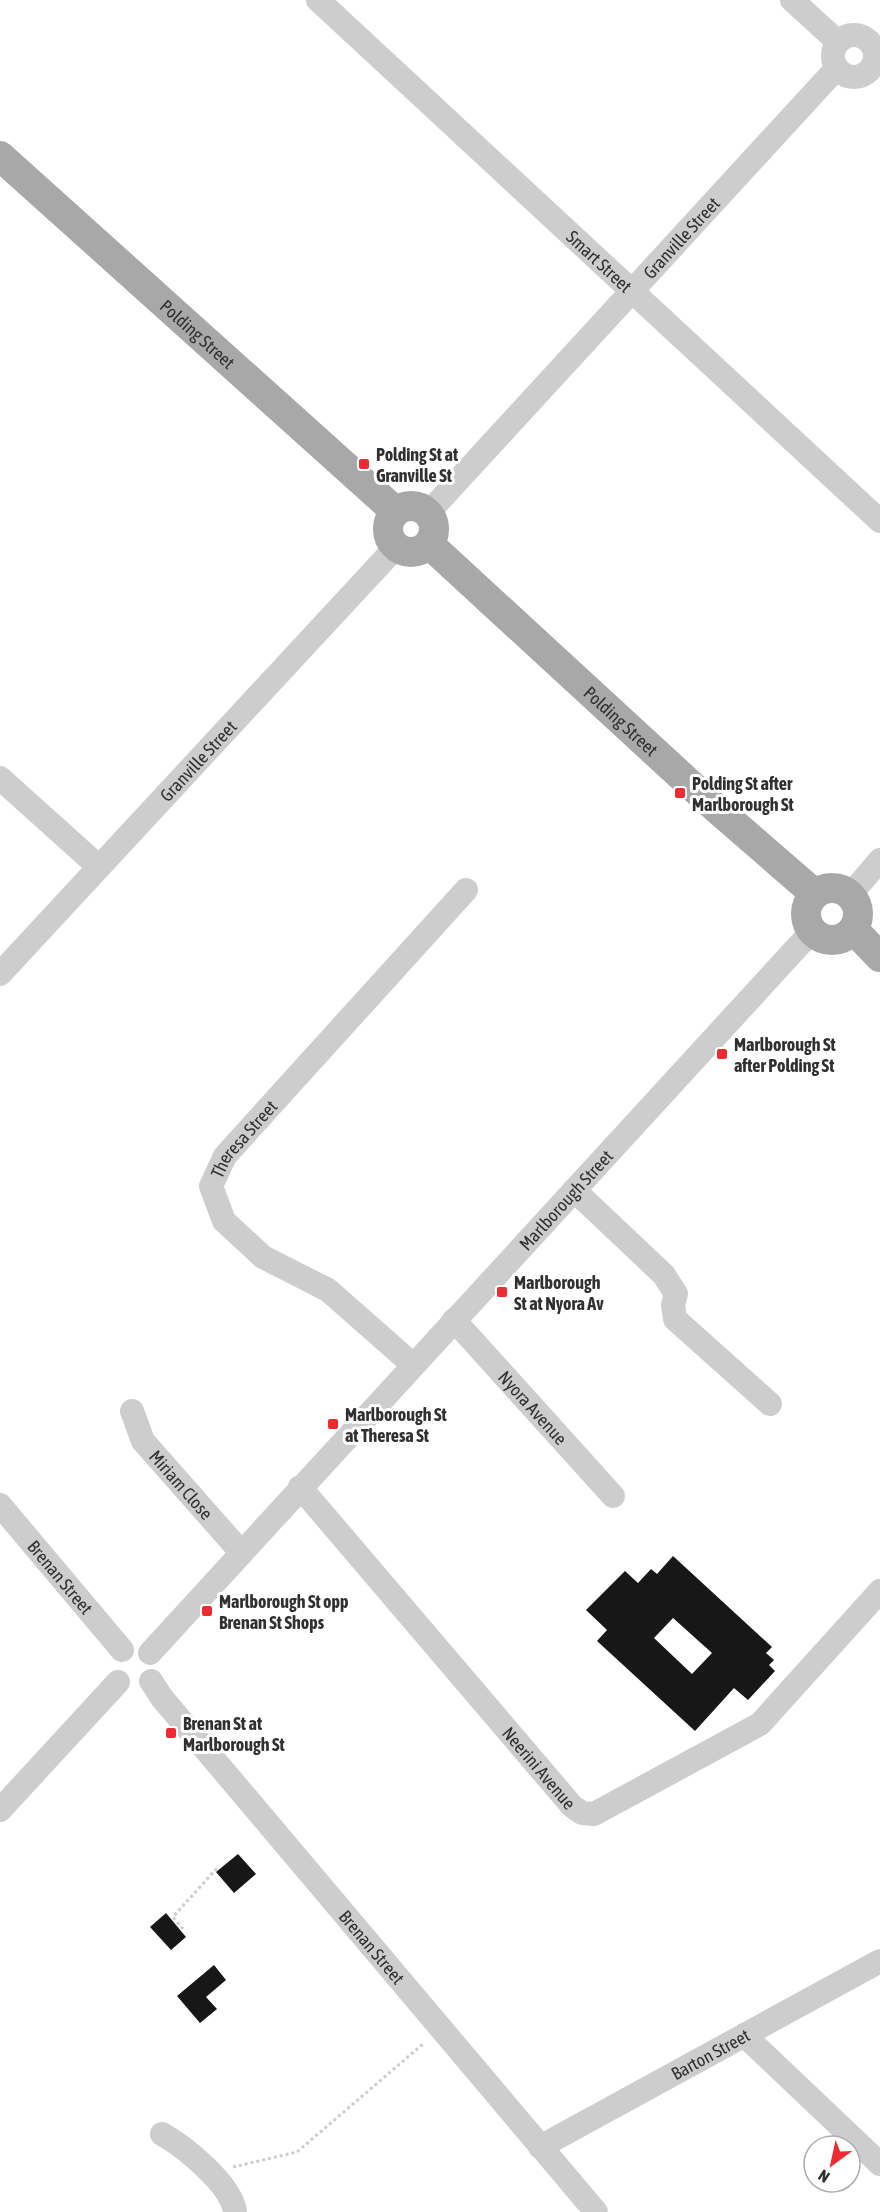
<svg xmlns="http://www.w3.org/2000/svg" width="880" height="2212" font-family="'Asap Condensed',sans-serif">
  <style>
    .building { fill: #171717; fill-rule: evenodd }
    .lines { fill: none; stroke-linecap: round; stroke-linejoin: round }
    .path { stroke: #cdcdcd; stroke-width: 3; stroke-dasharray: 3 3; stroke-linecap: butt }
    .minor { stroke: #cdcdcd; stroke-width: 24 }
    .major { stroke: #a8a8a8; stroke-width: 30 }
    .poi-dot { fill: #ed2c31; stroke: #fff; stroke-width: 2 }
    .labels { text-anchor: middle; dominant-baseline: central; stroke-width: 6; stroke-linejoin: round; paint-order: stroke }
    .street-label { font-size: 18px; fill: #303030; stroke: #fff }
    .poi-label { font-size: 18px; font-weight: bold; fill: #303030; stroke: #fff; text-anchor: start }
  </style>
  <rect width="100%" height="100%" fill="#fff"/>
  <g class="building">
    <path d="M673,1556L772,1647L766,1653L774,1660L769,1665L775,1671L748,1700L734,1688L695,1731L597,1641L607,1630L586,1610L625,1571L638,1583L651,1569L657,1574ZM673,1618L712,1653L692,1674L654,1638Z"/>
    <polygon points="238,1854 256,1874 234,1893 216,1872"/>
    <polygon points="166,1913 186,1937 171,1950 150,1927"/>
    <polygon points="214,1965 226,1980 206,1997 217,2009 200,2023 177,1996"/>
  </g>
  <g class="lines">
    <g class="path">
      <polyline points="183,1929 173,1917 218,1867"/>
      <polyline points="233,2167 297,2152 423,2044"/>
    </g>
    <g class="minor">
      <path id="s1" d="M318,0L880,521"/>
      <polyline points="792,0 838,42"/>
      <circle cx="854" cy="56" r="21"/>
      <path id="s2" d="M428,513L836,69"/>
      <polyline points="0,778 99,867"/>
      <polyline points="850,895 880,860"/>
      <path id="s3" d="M0,974L396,547"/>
      <polyline points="574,1190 664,1275 676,1294 673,1305 675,1319 770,1404"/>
      <path id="s4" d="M454,1320L613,1496"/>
      <path id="s5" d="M412,1364L328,1290L263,1257L224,1221L211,1186L225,1156L466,890"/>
      <path id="s6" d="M132,1411L143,1441L240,1551"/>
      <path id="s7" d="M300,1487L572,1806L582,1813L594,1814L760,1724L880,1591"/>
      <path id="s8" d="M0,1505L122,1650"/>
      <path id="s9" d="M150,1653L802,942L814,934"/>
      <path id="s10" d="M151,1681L162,1698L596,2212"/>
      <polyline points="0,1810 118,1682"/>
      <polyline points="744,2035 880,2164"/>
      <path d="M162,2134C185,2147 232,2185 235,2212"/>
      <path id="s11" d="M540,2147L880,1961"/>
    </g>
    <g class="major">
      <path id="s12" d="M0,156L395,511"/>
      <circle cx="411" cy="529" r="23"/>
      <path id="s13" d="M429,544L717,809L815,894"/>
      <circle cx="832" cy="914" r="26"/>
      <polyline points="854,930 880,957"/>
    </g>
  </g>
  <g class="poi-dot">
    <rect x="358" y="458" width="12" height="12" rx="3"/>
    <rect x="674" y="787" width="12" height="12" rx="3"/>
    <rect x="716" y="1048" width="12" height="12" rx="3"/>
    <rect x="496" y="1286" width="12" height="12" rx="3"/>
    <rect x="327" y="1418" width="12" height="12" rx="3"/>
    <rect x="201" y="1605" width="12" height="12" rx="3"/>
    <rect x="165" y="1727" width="12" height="12" rx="3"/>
  </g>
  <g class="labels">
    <g class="street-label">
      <text stroke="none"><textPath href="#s2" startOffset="374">Granville Street</textPath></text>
      <text stroke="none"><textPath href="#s1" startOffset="384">Smart Street</textPath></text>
      <text stroke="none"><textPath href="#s12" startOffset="266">Polding Street</textPath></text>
      <text stroke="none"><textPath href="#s13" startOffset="261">Polding Street</textPath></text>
      <text stroke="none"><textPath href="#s3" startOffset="291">Granville Street</textPath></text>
      <text stroke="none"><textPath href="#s5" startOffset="333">Theresa Street</textPath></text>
      <text stroke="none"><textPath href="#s9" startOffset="615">Marlborough Street</textPath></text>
      <text stroke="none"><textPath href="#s4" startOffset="118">Nyora Avenue</textPath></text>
      <text stroke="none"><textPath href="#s6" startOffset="90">Miriam Close</textPath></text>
      <text stroke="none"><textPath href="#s8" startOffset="94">Brenan Street</textPath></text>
      <text stroke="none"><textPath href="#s7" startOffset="369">Neerini Avenue</textPath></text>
      <text stroke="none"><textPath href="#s10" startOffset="346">Brenan Street</textPath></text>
      <text stroke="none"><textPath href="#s11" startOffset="194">Barton Street</textPath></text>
    </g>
    <g class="poi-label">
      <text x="376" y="454">Polding St at<tspan x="376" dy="21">Granville St</tspan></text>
      <text x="692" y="783">Polding St after<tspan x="692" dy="21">Marlborough St</tspan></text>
      <text x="734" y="1044">Marlborough St<tspan x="734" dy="21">after Polding St</tspan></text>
      <text x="514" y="1282">Marlborough<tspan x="514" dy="21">St at Nyora Av</tspan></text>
      <text x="345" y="1414">Marlborough St<tspan x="345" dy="21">at Theresa St</tspan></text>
      <text x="219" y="1601">Marlborough St opp<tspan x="219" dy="21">Brenan St Shops</tspan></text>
      <text x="183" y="1723">Brenan St at<tspan x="183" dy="21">Marlborough St</tspan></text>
    </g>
  </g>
  <g transform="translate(832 2164) rotate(213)"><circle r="28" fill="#ffffff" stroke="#acacac" stroke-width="1.5"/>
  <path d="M0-4.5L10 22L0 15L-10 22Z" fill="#ed2c31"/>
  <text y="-9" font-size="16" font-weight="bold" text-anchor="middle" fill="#303030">N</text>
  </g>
</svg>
